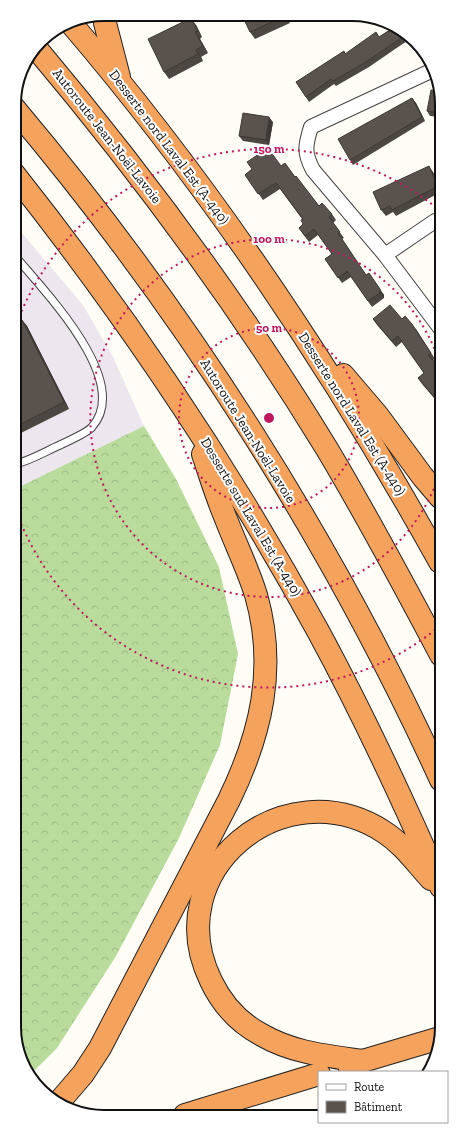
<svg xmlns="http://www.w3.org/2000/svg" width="456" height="1131" font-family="'Zilla Slab',serif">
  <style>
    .industrial { fill: #eee6ef }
    .forest { fill: url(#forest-crowns) }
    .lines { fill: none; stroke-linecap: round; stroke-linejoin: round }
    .lane-casing { stroke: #444; stroke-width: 9 }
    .street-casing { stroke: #444; stroke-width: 16 }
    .highway-casing { stroke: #222; stroke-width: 24 }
    .lane { stroke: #fff; stroke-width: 7 }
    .street { stroke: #fff; stroke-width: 14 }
    .highway { stroke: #f5a25d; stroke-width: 22 }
    .wall { fill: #4d4742 }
    .shaded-wall { fill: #3f3936 }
    .building { fill: #5a524d; stroke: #3f3936 }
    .ring { fill: none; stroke: #c2185b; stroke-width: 2; stroke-dasharray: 2 4 }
    .labels { text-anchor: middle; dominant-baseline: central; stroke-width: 4; stroke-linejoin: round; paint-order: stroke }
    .street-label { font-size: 14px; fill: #111; stroke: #fff }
    .rim { fill: none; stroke: #111; stroke-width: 2 }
    .centre { fill: #c2185b; stroke: #fff; stroke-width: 2 }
    .ring-label { font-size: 12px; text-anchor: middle; font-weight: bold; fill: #c2185b; stroke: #fff; stroke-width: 4; stroke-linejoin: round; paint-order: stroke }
  </style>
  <defs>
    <pattern id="forest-crowns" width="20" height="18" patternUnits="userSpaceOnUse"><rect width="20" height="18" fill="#b9dc9c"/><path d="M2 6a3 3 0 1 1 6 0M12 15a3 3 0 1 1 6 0" fill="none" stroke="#9ebc85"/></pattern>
  </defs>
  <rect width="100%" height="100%" fill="#fffdf5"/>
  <polygon class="industrial" points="15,225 83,305 113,357 144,426 15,489"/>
  <polygon class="forest" points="144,426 176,479 219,567 238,654 220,745 179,838 116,956 57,1048 31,1074 17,1050 15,489"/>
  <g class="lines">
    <g class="lane-casing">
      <path id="lane" d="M15,256C43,290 133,381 92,427C87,433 68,441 60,445C46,451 30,461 15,464"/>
    </g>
    <g class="street-casing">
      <g id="street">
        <path d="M433,70L311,127C305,146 304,153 313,170L385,255L440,328"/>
        <polyline points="385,255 435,221 439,221"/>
      </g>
    </g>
    <g class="highway-casing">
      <g id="highway">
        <polyline points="104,14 105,23 119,77"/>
        <path d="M69,21C212,188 334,371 440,562"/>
        <path d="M36,48C142,174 241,308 327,449C367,516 404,585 441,655"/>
        <path d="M14,108C185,311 331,539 441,780"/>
        <path d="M14,174C128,318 230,470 318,631C363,714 403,800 441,887"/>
        <polyline points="343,375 378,416 423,477 440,497"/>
        <path d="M363,1061C328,1056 293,1053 262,1035C239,1023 222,1004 211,981C157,871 284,767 384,832C403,844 416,863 431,879"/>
        <polyline points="349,1065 440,1038"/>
        <path d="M59,1102L83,1074L100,1048L229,800C261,734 277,668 256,595C248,569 236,545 226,519C217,498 210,475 203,454"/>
        <polyline points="185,1115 319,1074"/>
      </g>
    </g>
    <use href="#lane" class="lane"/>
    <use href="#street" class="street"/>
    <use href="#highway" class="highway"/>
  </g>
  <g class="wall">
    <polygon points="242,15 292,15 287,18 290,23 255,39 250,32"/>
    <polygon points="196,25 202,37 200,39 208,53 201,57 203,61 169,79 164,72"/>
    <polygon points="393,28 412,38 401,45 369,67 336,86 334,84 309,102 296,82 345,54 379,37"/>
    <polygon points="439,91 439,117 430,116 427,111"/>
    <polygon points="412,98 416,103 425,121 353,165 350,160"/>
    <polygon points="273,122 269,145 243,141 239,136"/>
    <polygon points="281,166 295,177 319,206 332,214 336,220 333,223 344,238 342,239 366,275 384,295 384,298 372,307 351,277 342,283 325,259 332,254 318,235 309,242 303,234 299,228 303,224 302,219 280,189 263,200 245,175 252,169"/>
    <polygon points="433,172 439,186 439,193 396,216 393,212 386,216 381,210"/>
    <polygon points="373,319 402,319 416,329 435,359 433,360 440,368 440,405 422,384 418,378 424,373 402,342 396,347 377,325"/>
    <polygon points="15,320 16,323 22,320 27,326 69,409 15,436"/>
  </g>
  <g class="shaded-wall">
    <polygon points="191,18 196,25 202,37 198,31"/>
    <polygon points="195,32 200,39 208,53 203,46"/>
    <polygon points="196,50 201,57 203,61 198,54"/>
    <polygon points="412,98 416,103 425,121 422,117"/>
    <polygon points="269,117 273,122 269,145 266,140"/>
    <polygon points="429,166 433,172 439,186 439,188"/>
    <polygon points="380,289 384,295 384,298 380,293"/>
    <polygon points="22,320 27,326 69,409 64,402"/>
  </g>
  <g class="building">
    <polygon points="242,15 285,15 285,16 250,32"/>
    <polygon points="191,18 198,31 195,32 203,46 196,50 198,54 164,72 148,39"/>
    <polygon points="393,28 406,35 398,40 366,62 333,81 331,79 306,97 296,82 344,51 345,54 376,32 379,37"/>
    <polygon points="431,90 439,91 439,113 427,111"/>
    <polygon points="412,98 422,117 350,160 338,139"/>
    <polygon points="243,113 269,117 266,140 239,136"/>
    <polygon points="268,148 281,166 285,163 295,177 296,176 319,206 322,203 332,214 329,217 340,232 338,233 366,275 369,273 380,289 380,293 368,301 347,271 338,278 325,259 332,254 314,229 305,236 299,228 303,224 301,220 303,219 276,183 258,194 245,175 252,169 247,162"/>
    <polygon points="429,166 438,186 392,210 390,206 381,210 373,192"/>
    <polygon points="390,305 402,319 405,316 412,324 431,353 428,355 440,368 440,404 418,378 424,373 398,336 392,341 373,319"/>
    <polygon points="22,320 64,402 15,427 15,323"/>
  </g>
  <g class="ring">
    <circle cx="269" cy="418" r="90"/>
    <path d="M440 472A179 179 0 1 1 440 364"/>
    <path d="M440 626A269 269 0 0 1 15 508M15 328A269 269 0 0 1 438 209"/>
  </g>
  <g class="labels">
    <g class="street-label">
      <text transform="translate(107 136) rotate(52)">Autoroute Jean-Noël-Lavoie</text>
      <text transform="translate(169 147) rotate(53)">Desserte nord Laval Est (A-440)</text>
      <text transform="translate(352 414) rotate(58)">Desserte nord Laval Est (A-440)</text>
      <text transform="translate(248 431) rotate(58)">Autoroute Jean-Noël-Lavoie</text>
      <text transform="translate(251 517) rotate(59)">Desserte sud Laval Est (A-440)</text>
    </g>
  </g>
  <path d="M0 0H456V1131H0ZM104 21H352A83 83 0 0 1 435 104V1027A83 83 0 0 1 352 1110H104A83 83 0 0 1 21 1027V104A83 83 0 0 1 104 21Z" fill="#fff" fill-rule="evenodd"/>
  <path class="rim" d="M104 21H352A83 83 0 0 1 435 104V1027A83 83 0 0 1 352 1110H104A83 83 0 0 1 21 1027V104A83 83 0 0 1 104 21Z"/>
  <circle cx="269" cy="418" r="6" class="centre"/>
  <g class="ring-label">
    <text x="269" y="153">150 m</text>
    <text x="269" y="243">100 m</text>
    <text x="269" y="332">50 m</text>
  </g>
  <rect x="318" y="1071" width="130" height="52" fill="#ffffff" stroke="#a0a0a0"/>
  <rect x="326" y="1084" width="20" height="6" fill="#ffffff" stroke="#a0a0a0"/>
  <text x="354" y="1091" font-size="12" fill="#111111">Route</text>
  <rect x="326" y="1101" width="20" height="12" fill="#5a524d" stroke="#a0a0a0"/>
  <text x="354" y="1111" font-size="12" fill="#111111">Bâtiment</text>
</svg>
